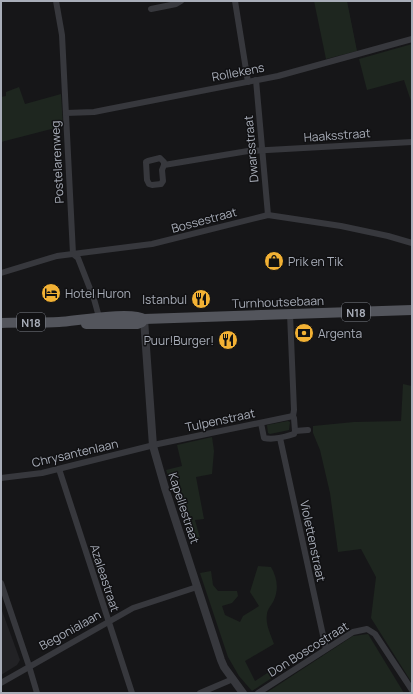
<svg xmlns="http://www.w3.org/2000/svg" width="413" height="694" font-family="Manrope,sans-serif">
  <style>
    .built { fill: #222225 }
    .green { fill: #1e261f }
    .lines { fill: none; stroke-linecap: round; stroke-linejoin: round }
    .minor { stroke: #37383d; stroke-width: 6 }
    .tertiary { stroke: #37383d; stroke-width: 8 }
    .primary { stroke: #53555c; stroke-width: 10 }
    .labels { text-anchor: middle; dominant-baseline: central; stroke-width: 3; stroke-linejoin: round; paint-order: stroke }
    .shield { fill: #111113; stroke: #7b7e86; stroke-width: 1 }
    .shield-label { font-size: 11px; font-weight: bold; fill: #a8adb8 }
    .street-label { font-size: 12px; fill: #a8adb8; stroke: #111113 }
    .poi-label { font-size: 12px; fill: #a8adb8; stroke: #111113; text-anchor: start }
  </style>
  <rect width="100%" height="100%" fill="#161618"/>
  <polygon class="built" points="1,608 20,660 17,665 1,675"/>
  <g class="green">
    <polygon points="314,1 347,1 357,51 326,59"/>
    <polygon points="412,44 412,104 404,80 367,90 359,59"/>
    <polygon points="19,87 25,104 61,94 63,126 1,142 1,97 6,96 6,92"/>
    <polygon points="403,384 412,386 412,683 371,618 376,577 361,549 338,552 330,493 320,450 313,433 313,426 354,422 401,421"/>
    <polygon points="288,421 290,422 289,430 270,434 268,433 267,425"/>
    <polygon points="212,437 214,451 212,474 196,477 204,519 195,520 200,538 190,540 166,470 182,466 177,445"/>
    <path d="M258,566L271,567C277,577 279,589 274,600C272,605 267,609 267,614C265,624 271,635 274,644L245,661L255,681L272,670L276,675L252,691L239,676L228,657L200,573L211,571L213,585L218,591H237L238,596L232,603L222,606L225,615L240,622L243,616L259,606L250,592Z"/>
    <polygon points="368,634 404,693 266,693 353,636"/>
  </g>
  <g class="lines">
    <g class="minor">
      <polyline points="56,1 62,35 73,254 78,258 94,299 99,317"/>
      <polyline points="235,1 248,82"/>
      <polyline points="151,9 176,4 181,1"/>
      <polyline points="256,80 268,215"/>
      <polyline points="66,113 94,112 109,109 278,76 412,39"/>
      <polyline points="164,165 164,162 160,158 148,161 146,162 147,180 149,184 152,185 161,184 163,181 162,170 164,165 248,151 412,142"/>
      <polyline points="1,273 57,256 152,244 268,215 341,226 388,236 412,243"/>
      <polyline points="290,314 294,410 293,416 294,418 295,431"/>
      <path d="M261,423L264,438C274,440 284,437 294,434L295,431"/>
      <polyline points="295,431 308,430"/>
      <polyline points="280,438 326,649"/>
      <polyline points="59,469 132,693"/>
      <polyline points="1,478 42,473 158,444 293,416"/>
      <polyline points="1,583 29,666 37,693"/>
      <polyline points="1,683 133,608 197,587"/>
      <polyline points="200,693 233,679"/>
      <polyline points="258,693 353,632 367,629 375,634 412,690"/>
    </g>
    <polyline class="tertiary" points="144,319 153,446 165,488 221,660 224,667 243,693"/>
    <g class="primary">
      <path d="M1,323C20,322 40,323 59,322C76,321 131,311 144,319L412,310"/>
      <polyline points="86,324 137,324 142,322 144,319"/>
    </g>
  </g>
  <defs>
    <g id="shop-disc" transform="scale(1)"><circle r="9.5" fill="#f2b134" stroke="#111113"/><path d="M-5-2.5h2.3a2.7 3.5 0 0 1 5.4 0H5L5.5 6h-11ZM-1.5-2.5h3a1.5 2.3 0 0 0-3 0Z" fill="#111"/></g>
    <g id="hotel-disc" transform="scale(1)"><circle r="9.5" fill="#f2b134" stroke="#111113"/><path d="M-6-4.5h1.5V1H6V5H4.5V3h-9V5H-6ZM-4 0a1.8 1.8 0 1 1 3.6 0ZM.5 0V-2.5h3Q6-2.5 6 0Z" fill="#111"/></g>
    <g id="restaurant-disc" transform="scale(1)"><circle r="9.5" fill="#f2b134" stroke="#111113"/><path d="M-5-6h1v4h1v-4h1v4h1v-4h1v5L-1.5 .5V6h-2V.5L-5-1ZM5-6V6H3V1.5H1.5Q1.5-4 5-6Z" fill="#111"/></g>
    <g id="bank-disc" transform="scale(1)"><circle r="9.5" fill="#f2b134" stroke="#111113"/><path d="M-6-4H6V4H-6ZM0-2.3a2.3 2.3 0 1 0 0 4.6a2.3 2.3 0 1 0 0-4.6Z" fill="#111"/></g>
  </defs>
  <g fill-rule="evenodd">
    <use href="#shop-disc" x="274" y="261"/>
    <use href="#hotel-disc" x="51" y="293"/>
    <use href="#restaurant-disc" x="201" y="299"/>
    <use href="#bank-disc" x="304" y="333"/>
    <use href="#restaurant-disc" x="228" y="340"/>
  </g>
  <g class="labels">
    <g class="shield">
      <rect x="342" y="303" width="28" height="18" rx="3"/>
      <rect x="17" y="313" width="28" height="18" rx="3"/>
    </g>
    <g class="shield-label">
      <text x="356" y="312">N18</text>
      <text x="31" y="322">N18</text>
    </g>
    <g class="street-label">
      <text transform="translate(238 72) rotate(-11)">Rollekens</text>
      <text transform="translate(337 135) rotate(-4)">Haaksstraat</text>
      <text transform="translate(251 149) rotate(-95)">Dwarsstraat</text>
      <text transform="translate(57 162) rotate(-93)">Postelarenweg</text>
      <text transform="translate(204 220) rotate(-15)">Bossestraat</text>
      <text transform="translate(278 302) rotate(-2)">Turnhoutsebaan</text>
      <text transform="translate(220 420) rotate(-12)">Tulpenstraat</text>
      <text transform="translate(75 453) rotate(-13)">Chrysantenlaan</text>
      <text transform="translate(184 508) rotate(72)">Kapellestraat</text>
      <text transform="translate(313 541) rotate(78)">Violettenstraat</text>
      <text transform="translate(105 578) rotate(72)">Azaleastraat</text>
      <text transform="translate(70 630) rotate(-29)">Begonialaan</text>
      <text transform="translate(308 649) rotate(-32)">Don Boscostraat</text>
    </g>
    <g class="poi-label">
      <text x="288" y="261">Prik en Tik</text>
      <text x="65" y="293">Hotel Huron</text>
      <text x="187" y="299" text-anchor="end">Istanbul</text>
      <text x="318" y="333">Argenta</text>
      <text x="214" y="340" text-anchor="end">Puur!Burger!</text>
    </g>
  </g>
  <rect width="413" height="694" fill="none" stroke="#a8adb8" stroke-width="4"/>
</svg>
